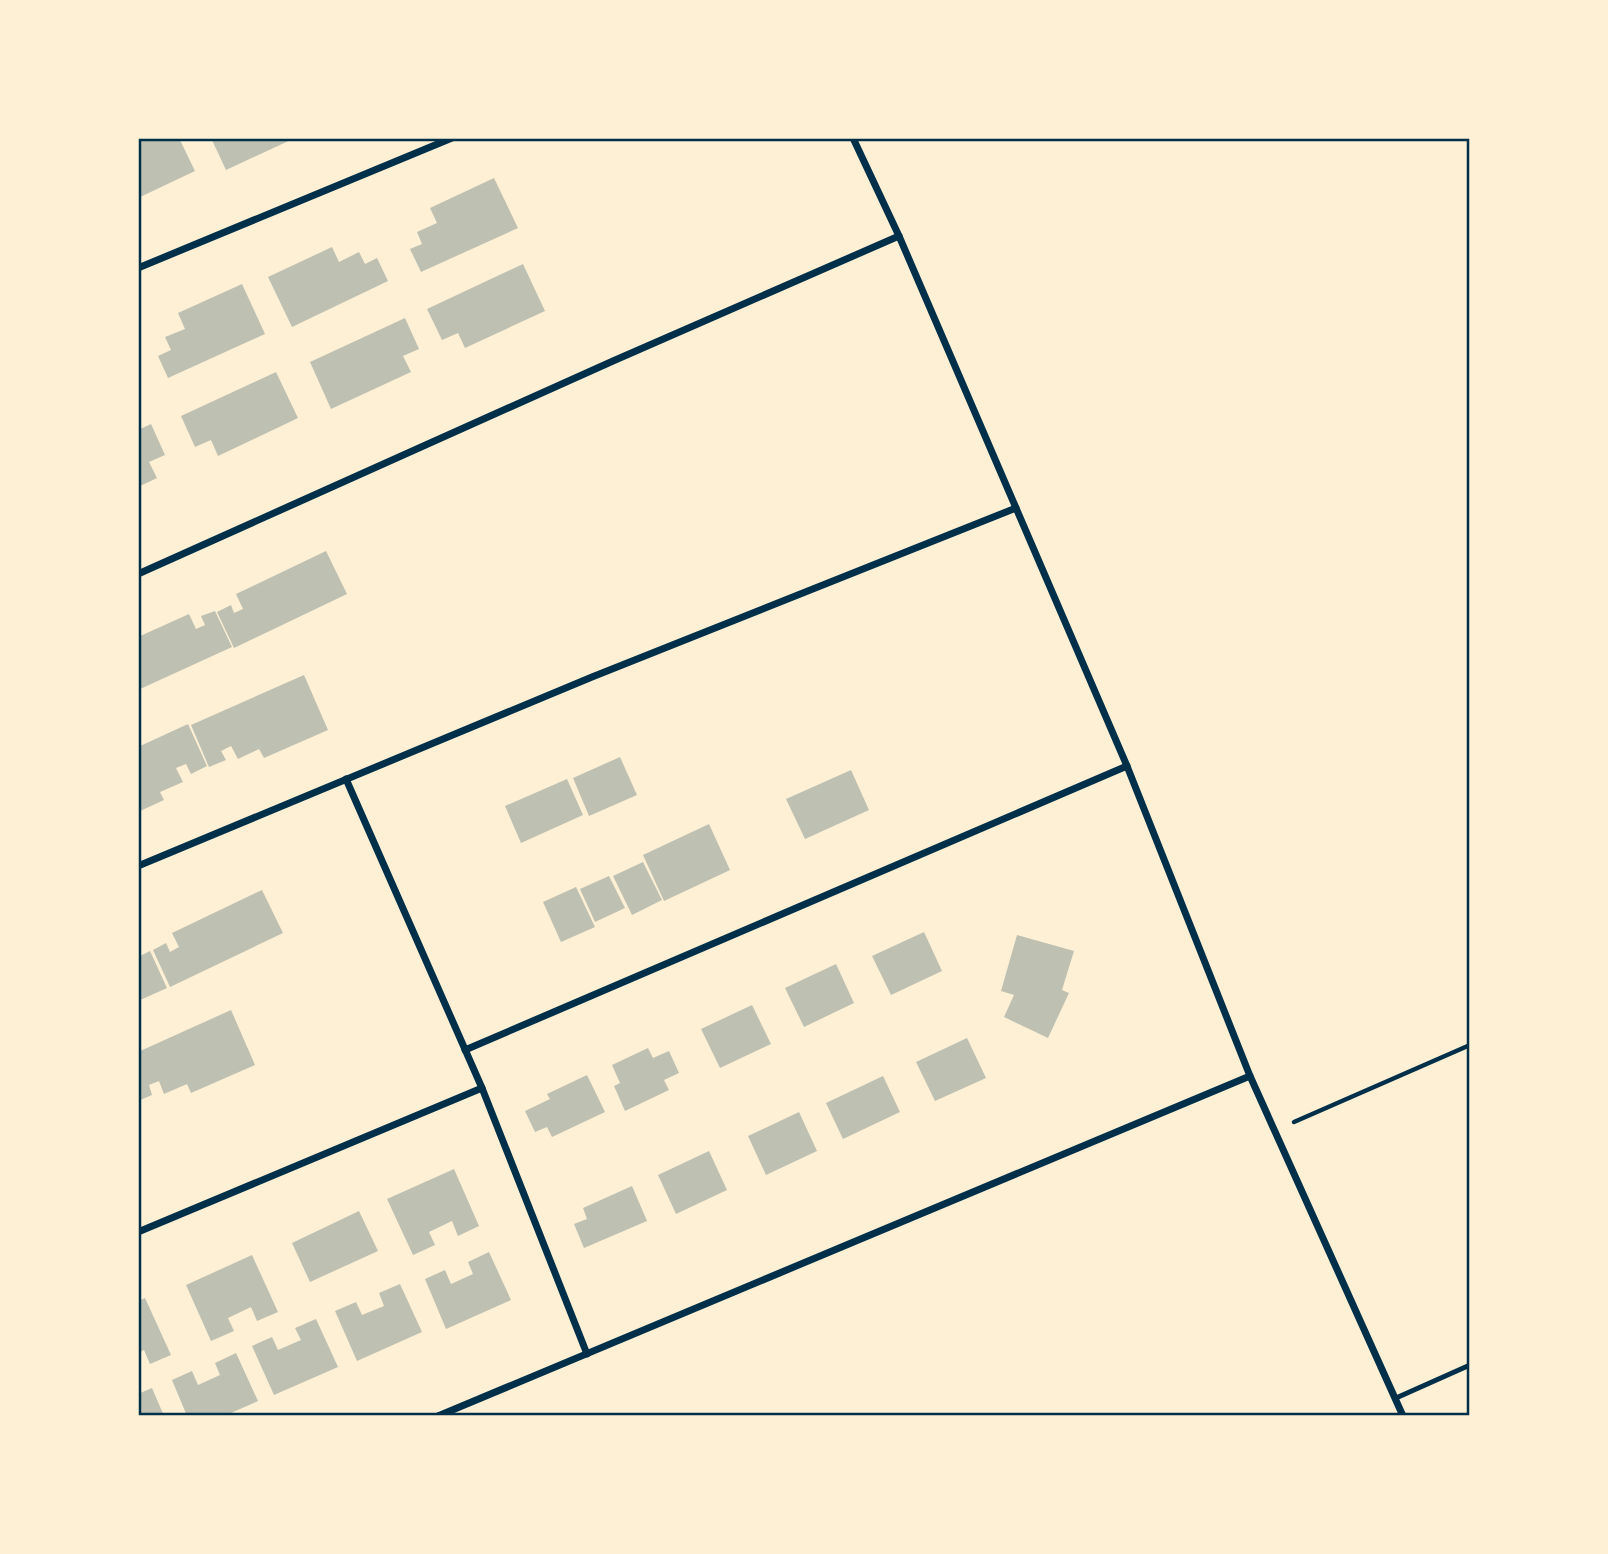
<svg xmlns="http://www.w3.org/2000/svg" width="1608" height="1554" font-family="Raleway,sans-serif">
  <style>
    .building { fill: #bec0b2 }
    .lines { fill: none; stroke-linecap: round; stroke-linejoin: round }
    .path { stroke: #003049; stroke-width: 4.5 }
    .service { stroke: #003049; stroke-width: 5 }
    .minor { stroke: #003049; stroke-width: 7 }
    .neatline { fill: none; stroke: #003049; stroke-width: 2.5 }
  </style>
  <rect width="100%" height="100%" fill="#fdf0d5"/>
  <g class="building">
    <polygon points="144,138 179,138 195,171 138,198 138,141"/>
    <polygon points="211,138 295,138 226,170"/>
    <polygon points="494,178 518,228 421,272 410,249 422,244 417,232 437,223 430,208"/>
    <polygon points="332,247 339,262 359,252 365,264 377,258 388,281 292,327 268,277"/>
    <polygon points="523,264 545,311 465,348 458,333 442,340 427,309"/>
    <polygon points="242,284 265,334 168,378 158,356 171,350 165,337 185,329 178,313"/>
    <polygon points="405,318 419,349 403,356 411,372 331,409 310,362"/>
    <polygon points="276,372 298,418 218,456 211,440 195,447 181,416"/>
    <polygon points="151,424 165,455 149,462 157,478 138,487 138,430"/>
    <polygon points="326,551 347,594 234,648 217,612 231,605 234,613 243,609 236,594"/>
    <polygon points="215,611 232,647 138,690 138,637 189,614 196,629 205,625 201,616"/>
    <polygon points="304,675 328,730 264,758 259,749 238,759 231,746 221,751 226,760 209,767 191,725"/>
    <polygon points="188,724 207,766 191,774 186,764 176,768 183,782 160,792 164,800 138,812 138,747"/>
    <polygon points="620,757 637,795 589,816 573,778"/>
    <polygon points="851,770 869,810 805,839 786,799"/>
    <polygon points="567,779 583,815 521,843 505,806"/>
    <polygon points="709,824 730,870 664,901 643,855"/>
    <polygon points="643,862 662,900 632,915 613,876"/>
    <polygon points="609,876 625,908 595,922 580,889"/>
    <polygon points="576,887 595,927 561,942 543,902"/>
    <polygon points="262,890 283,933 170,987 153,950 166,943 170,952 179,947 172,933"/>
    <polygon points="924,932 942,971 891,995 872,956"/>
    <polygon points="1017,935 1074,951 1062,990 1069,993 1048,1038 1004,1017 1014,995 1001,991"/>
    <polygon points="150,951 167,988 138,1001 138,957"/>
    <polygon points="836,964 854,1003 804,1027 785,988"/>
    <polygon points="752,1005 771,1044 720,1068 701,1029"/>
    <polygon points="231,1010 255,1065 191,1093 187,1084 164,1094 159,1081 149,1085 152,1095 138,1101 138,1052"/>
    <polygon points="967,1038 986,1078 935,1101 916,1062"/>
    <polygon points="648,1048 653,1058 669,1051 679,1073 664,1080 669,1090 625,1111 614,1086 620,1083 612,1065"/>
    <polygon points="587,1075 605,1112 552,1137 547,1127 535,1132 525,1111 550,1099 547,1094"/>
    <polygon points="883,1076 900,1112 843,1139 826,1103"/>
    <polygon points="799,1112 817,1151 766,1175 748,1136"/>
    <polygon points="709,1151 727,1190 676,1214 658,1175"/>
    <polygon points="454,1169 479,1226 458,1236 452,1221 429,1232 435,1245 413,1255 387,1199"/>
    <polygon points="632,1186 647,1221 584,1248 574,1224 587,1219 583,1208"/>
    <polygon points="359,1211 378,1251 310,1282 292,1243"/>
    <polygon points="489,1252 511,1300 446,1329 425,1279 445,1270 451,1284 473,1274 468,1262"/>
    <polygon points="252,1255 278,1312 257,1321 251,1307 228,1318 234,1331 211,1341 186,1285"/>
    <polygon points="400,1284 422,1332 357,1361 335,1311 356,1302 362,1315 384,1306 379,1293"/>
    <polygon points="145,1298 171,1355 150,1364 144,1350 138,1353 138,1301"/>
    <polygon points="316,1319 338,1367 274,1395 252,1346 272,1337 278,1350 301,1340 295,1328"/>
    <polygon points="236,1353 258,1401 224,1416 187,1416 172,1380 192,1371 198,1385 220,1375 215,1363"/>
    <polygon points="152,1388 164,1416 138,1416 138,1394"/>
  </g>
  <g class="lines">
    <polyline class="path" points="1294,1122 1470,1045"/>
    <polyline class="service" points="1396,1398 1470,1365"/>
    <g class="minor">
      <polyline points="853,138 899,236 1127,766 1250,1076 1403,1416"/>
      <polyline points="138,268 452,138"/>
      <polyline points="138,574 613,361 899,236"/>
      <polyline points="346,779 482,1088 587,1354"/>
      <polyline points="138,866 592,677 1016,508"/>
      <polyline points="465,1050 1127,766"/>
      <polyline points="138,1232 482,1088"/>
      <polyline points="438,1416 1250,1076"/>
    </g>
  </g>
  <rect width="1608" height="1554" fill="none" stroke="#fdf0d5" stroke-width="280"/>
  <rect x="140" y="140" width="1328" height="1274" class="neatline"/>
</svg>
